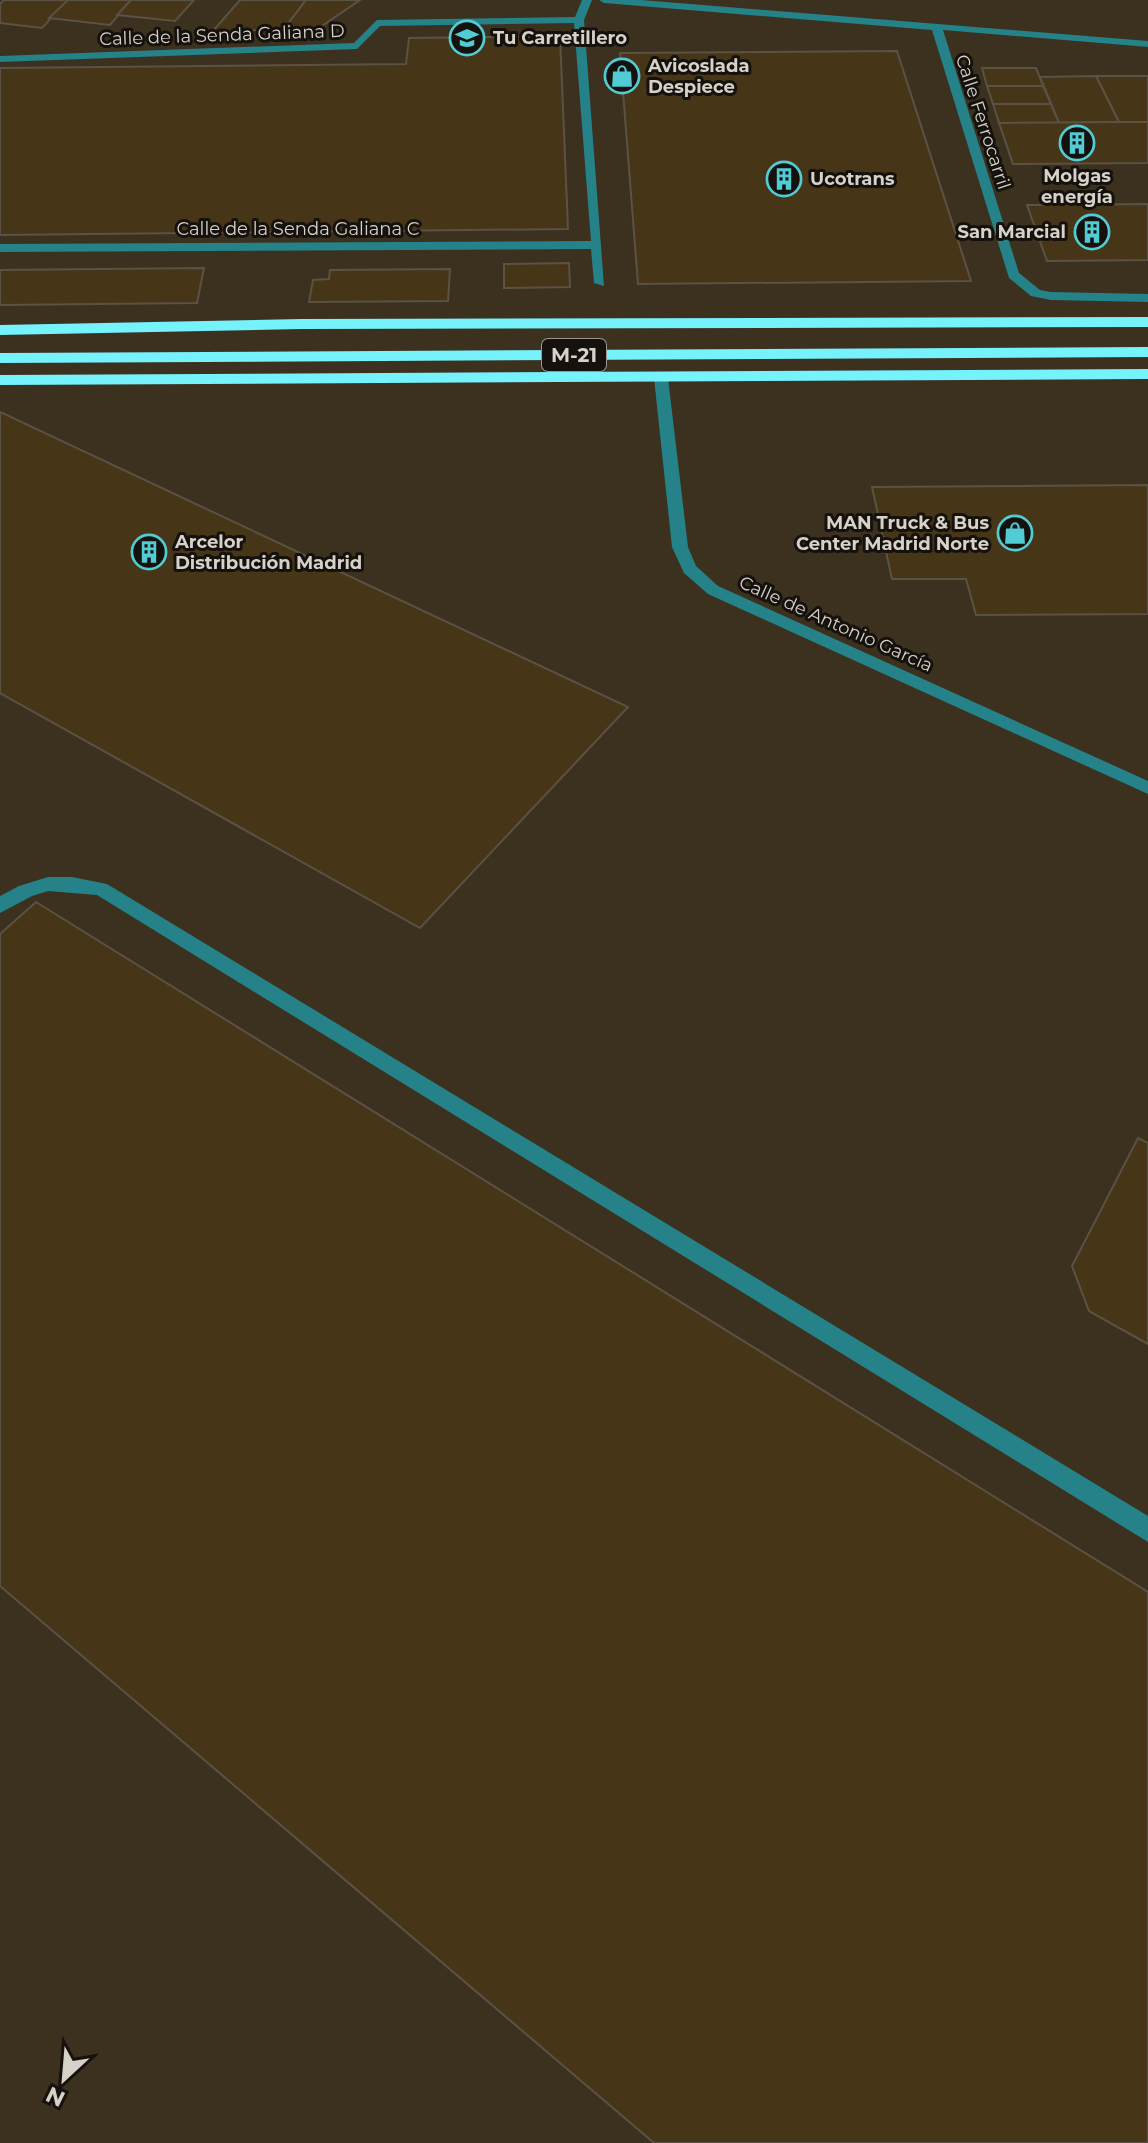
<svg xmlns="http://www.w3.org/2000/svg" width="1148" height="2143" font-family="Montserrat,sans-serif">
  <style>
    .built { fill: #3c311f }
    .building { fill: #473518; stroke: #5a5245; stroke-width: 2 }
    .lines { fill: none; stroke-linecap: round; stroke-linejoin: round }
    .minor { fill: #248288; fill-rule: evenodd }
    .highway { fill: #75f2fb; fill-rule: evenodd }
    .labels { text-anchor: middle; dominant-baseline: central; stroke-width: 6; stroke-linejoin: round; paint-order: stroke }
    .far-street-label { font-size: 18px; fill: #d6d1c9; stroke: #15110c }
    .far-poi-label { font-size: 18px; font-weight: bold; fill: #d6d1c9; stroke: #15110c; text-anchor: start }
    .shield { fill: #15110c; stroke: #9c9790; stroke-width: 2 }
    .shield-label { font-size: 20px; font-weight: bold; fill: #d6d1c9 }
  </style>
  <rect width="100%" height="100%" fill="#2f281c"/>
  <rect class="built" x="0" y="0" width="1148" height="2143"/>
  <g class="building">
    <polygon points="4,0 68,0 42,28 0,23 0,4"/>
    <polygon points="68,0 131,0 110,25 49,18"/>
    <polygon points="131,0 194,0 175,21 117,15"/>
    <polygon points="240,0 306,0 284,29 212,32"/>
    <polygon points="306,0 360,0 319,28 284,29"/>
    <polygon points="560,36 568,229 0,235 0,68 406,64 409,38"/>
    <polygon points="897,51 971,281 638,284 620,53"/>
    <polygon points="982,68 1036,68 1043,86 987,86"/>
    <polygon points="1096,76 1148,76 1148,122 1119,122"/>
    <polygon points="1096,76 1119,122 1059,123 1040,77"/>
    <polygon points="987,86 1043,86 1051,104 993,104"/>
    <polygon points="993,104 1051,104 1059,123 999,123"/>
    <polygon points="1119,122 1148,122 1148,163 1013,164 999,123"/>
    <polygon points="1148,204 1148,260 1047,261 1027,205"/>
    <polygon points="569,263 570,287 504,288 504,264"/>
    <polygon points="204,268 197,303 0,305 0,270"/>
    <polygon points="450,269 448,301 309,302 313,280 329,279 330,270"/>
    <polygon points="0,412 628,707 420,928 0,693"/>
    <polygon points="1148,485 1148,614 976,615 966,579 892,579 872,487"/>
    <polygon points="36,902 1148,1592 1148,2143 654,2143 0,1586 0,934"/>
    <polygon points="1138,1138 1148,1143 1148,1344 1089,1311 1072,1266"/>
  </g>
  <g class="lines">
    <g class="minor">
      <polygon points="582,0 592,0 584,20 604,286 594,283 591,249 0,252 0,244 591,241 574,23 380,26 357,49 0,62 0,56 354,43 377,20 575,17"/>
      <polygon points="599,0 641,0 1148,41 1148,47 943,30 1019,273 1040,290 1051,292 1148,294 1148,302 1051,300 1031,296 1009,278 932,30 604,3"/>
      <polygon points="661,374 668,378 688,547 696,566 718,586 1148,781 1148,794 708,594 684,573 672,547 654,378"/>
      <polygon points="48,877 72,877 107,884 1148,1516 1148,1542 97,895 48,891 32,896 0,913 0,896 19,886"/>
    </g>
    <g class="highway">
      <polygon points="1148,317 1148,327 301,329 0,335 0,325 301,319"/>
      <polygon points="1148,347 1148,357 0,363 0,353"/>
      <polygon points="1148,369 1148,379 0,385 0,375"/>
    </g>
  </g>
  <defs>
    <g id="school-ring" transform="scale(1.8)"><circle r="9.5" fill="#15110c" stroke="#51ccd5" stroke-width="1.5"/><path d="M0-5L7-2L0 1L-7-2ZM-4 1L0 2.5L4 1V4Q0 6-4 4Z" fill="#51ccd5"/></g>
    <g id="shop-ring" transform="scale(1.8)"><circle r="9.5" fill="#15110c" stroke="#51ccd5" stroke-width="1.5"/><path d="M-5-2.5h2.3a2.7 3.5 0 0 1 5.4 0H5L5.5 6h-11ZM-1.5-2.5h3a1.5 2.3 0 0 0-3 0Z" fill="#51ccd5"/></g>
    <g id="building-ring" transform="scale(1.8)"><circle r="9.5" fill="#15110c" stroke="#51ccd5" stroke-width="1.5"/><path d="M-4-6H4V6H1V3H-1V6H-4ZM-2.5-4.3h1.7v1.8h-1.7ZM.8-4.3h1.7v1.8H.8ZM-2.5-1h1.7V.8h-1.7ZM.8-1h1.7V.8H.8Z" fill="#51ccd5"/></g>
  </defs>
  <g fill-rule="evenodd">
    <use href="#school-ring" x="467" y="38"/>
    <use href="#shop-ring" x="622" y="76"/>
    <use href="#building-ring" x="1077" y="143"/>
    <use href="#building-ring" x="784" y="179"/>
    <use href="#building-ring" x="1092" y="232"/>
    <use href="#shop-ring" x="1015" y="533"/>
    <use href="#building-ring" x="149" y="552"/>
  </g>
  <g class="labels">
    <g class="far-street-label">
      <text transform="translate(222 35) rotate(-2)">Calle de la Senda Galiana D</text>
      <text transform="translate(983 122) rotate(72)">Calle Ferrocarril</text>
      <text x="298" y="229">Calle de la Senda Galiana C</text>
      <text transform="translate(836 624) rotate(24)">Calle de Antonio García</text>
    </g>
    <g class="far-poi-label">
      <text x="493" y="38">Tu Carretillero</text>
      <text x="648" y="66">Avicoslada<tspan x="648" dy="21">Despiece</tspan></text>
      <text x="1077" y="176" text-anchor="middle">Molgas<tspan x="1077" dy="21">energía</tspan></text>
      <text x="810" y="179">Ucotrans</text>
      <text x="1066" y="232" text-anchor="end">San Marcial</text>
      <text x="989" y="523" text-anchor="end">MAN Truck &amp; Bus<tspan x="989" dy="21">Center Madrid Norte</tspan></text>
      <text x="175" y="542">Arcelor<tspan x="175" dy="21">Distribución Madrid</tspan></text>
    </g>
    <rect class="shield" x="542" y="339" width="64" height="32" rx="6"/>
    <g class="shield-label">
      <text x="574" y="355">M-21</text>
    </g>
  </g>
  <g transform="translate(64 2079) rotate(206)" stroke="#15110c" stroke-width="6" paint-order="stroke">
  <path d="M0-6L14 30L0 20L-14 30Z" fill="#d6d1c9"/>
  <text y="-12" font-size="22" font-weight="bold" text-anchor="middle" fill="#d6d1c9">N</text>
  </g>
</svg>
